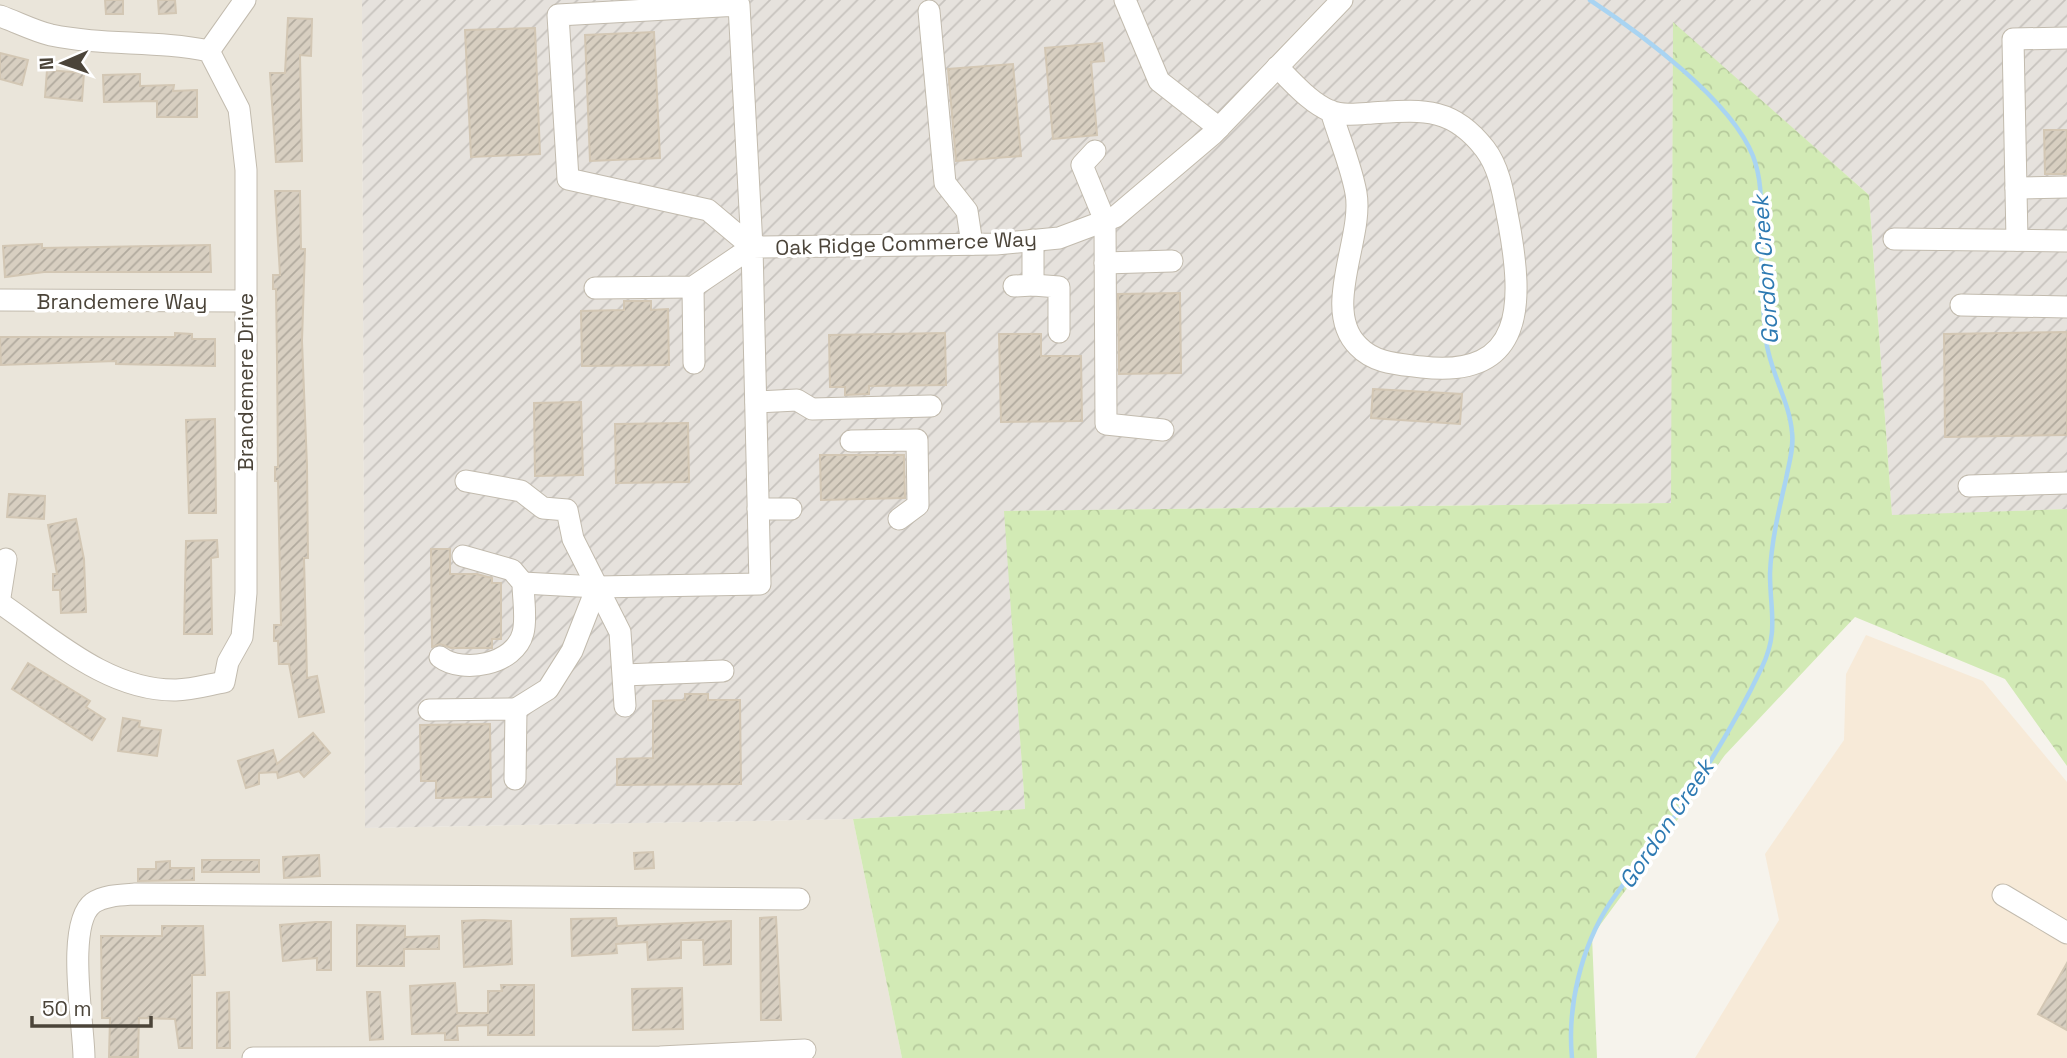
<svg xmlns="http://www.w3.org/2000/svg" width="2067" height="1058" font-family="'Space Grotesk',sans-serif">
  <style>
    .residential { fill: #eae5da }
    .commercial { fill: #f7ead8 }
    .industrial { fill: url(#industrial-furrows) }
    .forest { fill: url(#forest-crowns) }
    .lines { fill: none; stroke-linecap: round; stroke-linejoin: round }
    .stream { stroke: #a9d4f2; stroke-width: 4.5 }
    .building { fill: url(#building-hatch); stroke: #d3c7b4; stroke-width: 2 }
    .minor-casing { stroke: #c2bbae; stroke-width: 23 }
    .minor { stroke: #fff; stroke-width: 21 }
    .labels { text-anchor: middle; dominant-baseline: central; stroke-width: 7; stroke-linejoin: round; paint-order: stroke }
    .street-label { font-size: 21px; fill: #4b4439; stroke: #fff }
    .water-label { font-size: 23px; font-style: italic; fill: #2e7ab2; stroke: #fff }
  </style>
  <defs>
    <pattern id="industrial-furrows" width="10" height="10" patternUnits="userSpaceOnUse" patternTransform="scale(1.75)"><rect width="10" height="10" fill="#e6e2dd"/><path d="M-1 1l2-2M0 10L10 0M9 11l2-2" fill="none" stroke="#c7c3be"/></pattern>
    <pattern id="forest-crowns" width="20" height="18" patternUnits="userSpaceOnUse" patternTransform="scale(1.75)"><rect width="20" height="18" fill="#d2eab5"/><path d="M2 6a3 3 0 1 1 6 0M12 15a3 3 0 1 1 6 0" fill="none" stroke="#b6ca9c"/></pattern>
    <pattern id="building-hatch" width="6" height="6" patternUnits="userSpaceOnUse" patternTransform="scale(1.75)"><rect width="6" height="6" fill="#d8cfc1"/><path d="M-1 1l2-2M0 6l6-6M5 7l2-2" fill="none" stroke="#b1aa9e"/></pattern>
  </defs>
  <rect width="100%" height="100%" fill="#f6f3ec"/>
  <polygon class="residential" points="0,0 362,0 365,828 853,819 902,1058 0,1058"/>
  <polygon class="commercial" points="1866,635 1983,681 2067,782 2067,1058 1695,1058 1779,920 1765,854 1844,740 1846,674"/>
  <polygon class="industrial" points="362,0 2067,0 2067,509 1892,516 1869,195 1673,23 1672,503 1005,511 1025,809 853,819 365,828"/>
  <polygon class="forest" points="1673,22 1869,195 1892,515 2067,509 2067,766 2005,679 1855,617 1725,755 1592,936 1597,1058 902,1058 853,819 1025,809 1004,511 1671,503"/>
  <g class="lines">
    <path class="stream" d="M1572,1058C1567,1007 1581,947 1610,903C1632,871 1659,840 1681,807C1711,762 1739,716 1762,667C1779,632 1770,610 1770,574C1771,543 1779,509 1786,479C1789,463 1794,448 1792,432C1789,400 1770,372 1766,340C1762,303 1761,264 1761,226C1761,202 1762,180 1753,156C1731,100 1640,33 1590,0"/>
  </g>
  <g class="building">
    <polygon points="105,0 123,0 123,14 106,14"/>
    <polygon points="158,0 175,0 176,13 159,14"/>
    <polygon points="288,18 312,19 311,56 300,55 302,161 276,162 270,73 285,73"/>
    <polygon points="535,28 540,154 471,157 465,30"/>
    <polygon points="654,32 660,158 590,161 585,35"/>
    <polygon points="1102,43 1104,61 1091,62 1097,135 1053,139 1045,48"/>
    <polygon points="0,53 28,60 22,85 0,79"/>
    <polygon points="1013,64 1021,156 956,161 948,69"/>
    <polygon points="47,70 84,73 82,101 45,97"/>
    <polygon points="140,74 140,86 174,85 173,91 197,90 197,117 157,117 157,101 104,102 103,75"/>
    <polygon points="2044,130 2067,130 2067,174 2045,174"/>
    <polygon points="275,191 300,191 301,249 305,249 302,341 307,466 308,558 304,558 307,678 317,676 324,712 299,717 289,664 279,664 278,641 274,641 274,625 281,625 278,481 275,481 275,467 278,467 277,359 276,289 273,289 273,275 280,275"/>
    <polygon points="42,244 42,248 210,245 211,272 44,272 5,277 3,246"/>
    <polygon points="1180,293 1181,373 1119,374 1118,294"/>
    <polygon points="624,301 651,301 651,310 668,309 669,365 582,366 581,311 624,310"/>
    <polygon points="2067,332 2067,435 1945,437 1944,334"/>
    <polygon points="175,333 192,334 192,339 215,339 215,366 116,364 116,361 1,365 0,337 175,337"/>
    <polygon points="945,333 946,385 869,386 869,394 845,395 845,387 830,387 829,335"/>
    <polygon points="999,334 1041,334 1041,356 1081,356 1082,421 1001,422"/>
    <polygon points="1373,389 1462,394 1460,424 1371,418"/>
    <polygon points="581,402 583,475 535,476 534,403"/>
    <polygon points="215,419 216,513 189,513 186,420"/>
    <polygon points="688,423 689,482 616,483 615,424"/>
    <polygon points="820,455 904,455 905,498 821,500"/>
    <polygon points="9,494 45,496 44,519 7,517"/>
    <polygon points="76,519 84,559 86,612 61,613 60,590 53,590 53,574 57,574 48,525"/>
    <polygon points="217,540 218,557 211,558 212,634 184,634 186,541"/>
    <polygon points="431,549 450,549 450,574 477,574 492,578 492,583 501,583 501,639 492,639 492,648 451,648 440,644 432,647"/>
    <polygon points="28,663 90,701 86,707 105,719 92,740 12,689"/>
    <polygon points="685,694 708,694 708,700 740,700 741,784 617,785 617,759 653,758 653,701 685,700"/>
    <polygon points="123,718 140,721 139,727 161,730 157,756 118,751"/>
    <polygon points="490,724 491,797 436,798 436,781 421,781 420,725"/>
    <polygon points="313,733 330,753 304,777 299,771 278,778 277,772 259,773 259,784 246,788 238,761 273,750 277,764"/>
    <polygon points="653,852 654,868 635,869 634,853"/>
    <polygon points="319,855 320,876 284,878 283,857"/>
    <rect x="202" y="860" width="57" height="12"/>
    <polygon points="170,861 170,868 194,868 194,880 138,881 138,869 156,869 156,862"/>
    <polygon points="776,917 781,1020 761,1020 760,918"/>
    <polygon points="616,918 617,926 731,921 731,964 704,965 703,940 681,940 681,958 648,960 647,942 616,944 617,953 572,956 571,919"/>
    <polygon points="483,920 511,921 512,964 464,967 462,921"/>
    <polygon points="316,922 331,922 331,970 317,970 317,958 283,961 280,925"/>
    <polygon points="357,925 405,926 405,937 439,936 439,949 404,949 404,966 357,966"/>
    <polygon points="162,926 203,926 205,975 192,975 192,1048 179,1048 175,1019 139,1018 138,1057 109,1057 110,1018 102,1018 101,936 162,936"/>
    <polygon points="2067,963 2067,1030 2038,1014"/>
    <polygon points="455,983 457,1013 488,1013 488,991 502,991 501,985 534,985 534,1035 488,1035 488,1025 457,1026 458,1040 445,1040 445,1033 412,1034 410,986"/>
    <polygon points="682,988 683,1029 633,1030 632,989"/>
    <polygon points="229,992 230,1048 217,1048 217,993"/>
    <polygon points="367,992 380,992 383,1039 370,1040"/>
  </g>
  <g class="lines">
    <g class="minor-casing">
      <g id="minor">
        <polyline points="1125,0 1159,81 1219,128"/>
        <polyline points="929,11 945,183 967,211 972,244"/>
        <path d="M0,16C17,22 34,31 51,35C103,46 157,40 209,51L239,109L246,170V593L242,637L228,662L224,682C208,685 191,690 176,690C108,691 53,639 0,603"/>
        <polyline points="209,51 245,0"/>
        <path d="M1277,67C1293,82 1309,102 1330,111C1343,116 1358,114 1372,113C1422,110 1452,106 1485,149C1501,170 1504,199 1509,224C1523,302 1526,379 1422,367C1399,364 1375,364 1358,346C1321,309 1364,238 1356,193C1351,165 1339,138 1331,111"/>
        <polyline points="1095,151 1082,165 1105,221 1106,424 1163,430"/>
        <polyline points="2016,188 2067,187"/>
        <polyline points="1894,239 2067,241"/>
        <polyline points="2017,240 2013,39 2067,38"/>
        <polyline points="1105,263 1172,261"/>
        <polyline points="1033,285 1059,287 1059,332"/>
        <polyline points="1014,286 1033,285 1033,240"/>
        <polyline points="693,287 694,363"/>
        <polyline points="595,288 693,287 752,247 708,210 568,179 558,15 739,5 752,247"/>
        <polyline points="0,300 244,301"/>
        <polyline points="1961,305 2067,307"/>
        <polyline points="756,402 797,400 812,409 931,406"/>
        <polyline points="851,441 917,440 918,505 899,519"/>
        <polyline points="466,481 521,491 543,508 567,510 573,539 620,632 625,706"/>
        <polyline points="1969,486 2067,483"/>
        <polyline points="758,509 791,509"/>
        <polyline points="523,583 597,587 760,584 752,247 996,244 1059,238 1115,217 1213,134 1342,0"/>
        <polyline points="0,597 6,559"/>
        <path d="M440,657C462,674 515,665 523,633C527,618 523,598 523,583L512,570L463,556"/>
        <polyline points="624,675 723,671"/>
        <polyline points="516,709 548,689 572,651 597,587"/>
        <polyline points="429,710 516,709 515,779"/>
        <polyline points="2003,895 2067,933"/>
        <path d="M84,1058C84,1025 65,924 93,903C105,895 122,895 135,894L799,899"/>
        <polyline points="253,1058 660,1057 805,1050"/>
      </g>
    </g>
    <use href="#minor" class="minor"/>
  </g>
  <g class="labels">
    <g class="street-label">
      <text transform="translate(906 243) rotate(-2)">Oak Ridge Commerce Way</text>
      <text x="122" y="301">Brandemere Way</text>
      <text transform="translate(245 382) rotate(-90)">Brandemere Drive</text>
    </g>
    <g class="water-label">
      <text transform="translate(1765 270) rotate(-94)">Gordon Creek</text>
      <text transform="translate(1666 824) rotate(-56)">Gordon Creek</text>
    </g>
  </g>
  <g transform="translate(63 63) rotate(268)" stroke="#ffffff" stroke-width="5" paint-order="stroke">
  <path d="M0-5L12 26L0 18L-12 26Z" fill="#4b4439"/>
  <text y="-10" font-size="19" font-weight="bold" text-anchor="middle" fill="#4b4439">N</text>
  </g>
  <path d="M32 1016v10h119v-10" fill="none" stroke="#4b4439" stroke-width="3.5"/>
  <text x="42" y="1016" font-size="21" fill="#4b4439" stroke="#ffffff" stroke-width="5" paint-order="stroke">50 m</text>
</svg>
